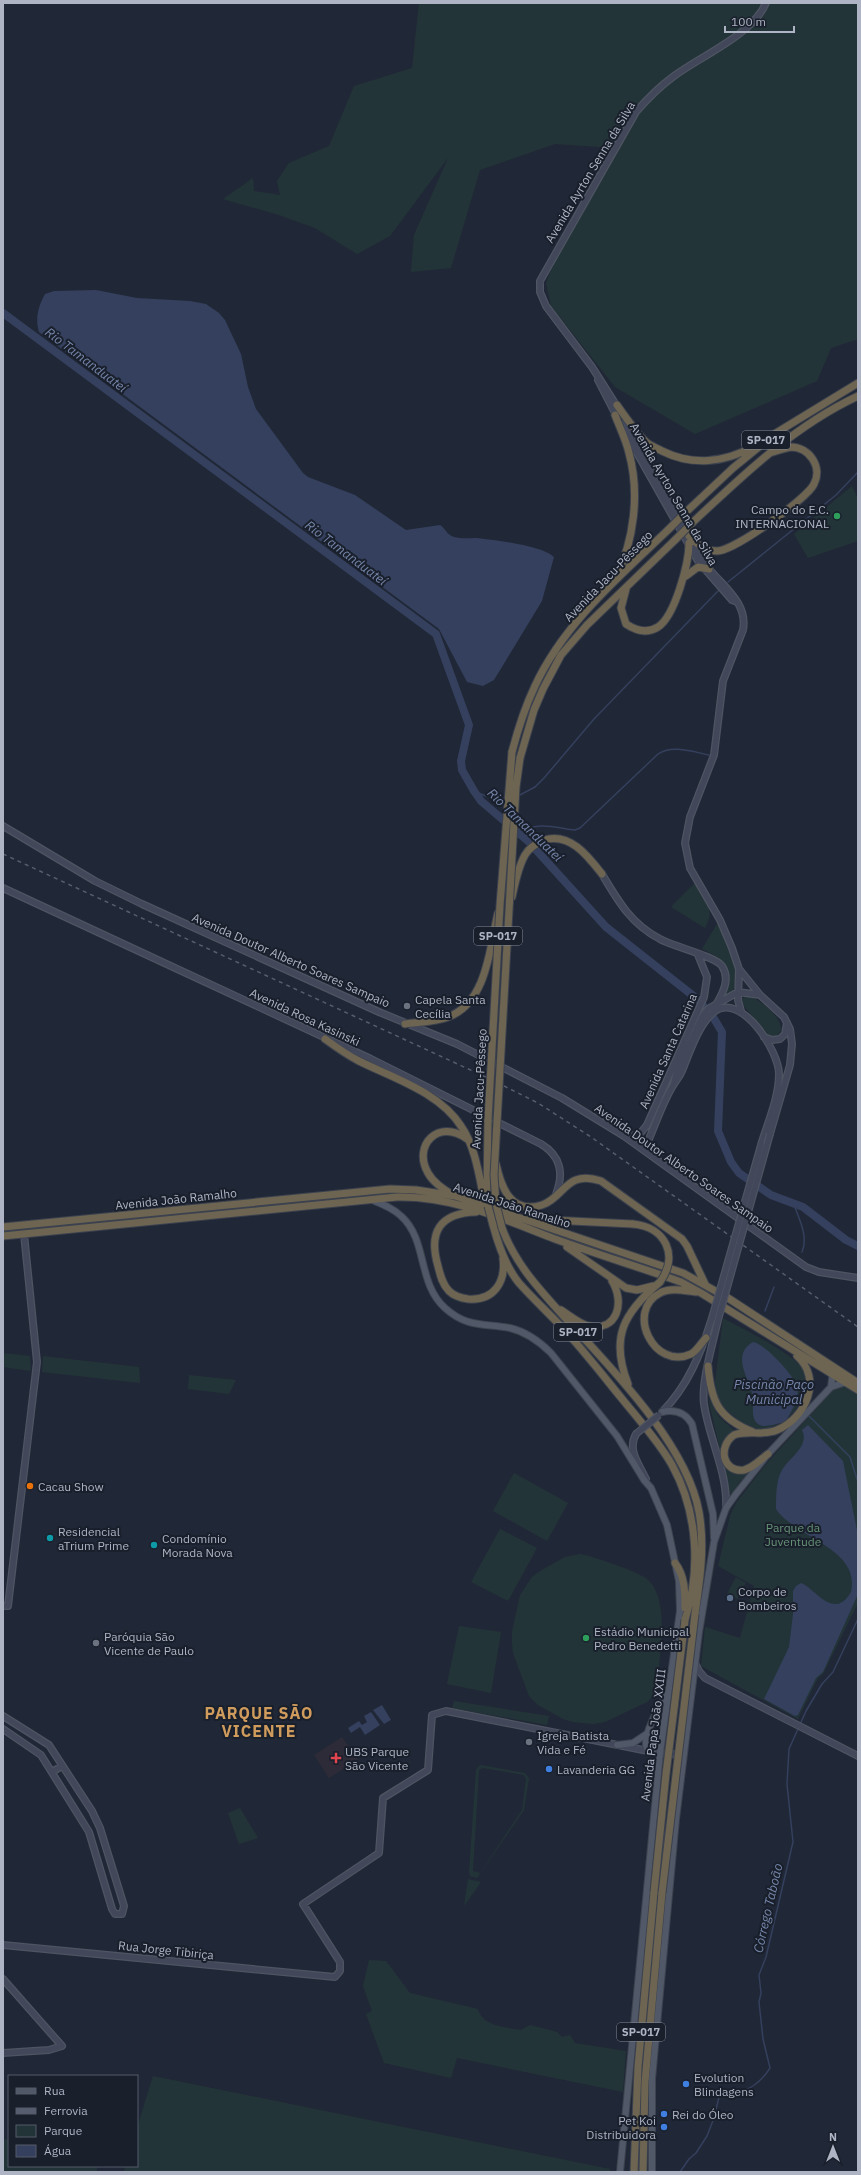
<svg xmlns="http://www.w3.org/2000/svg" width="861" height="2175" viewBox="0 0 861 2175" font-family="'IBM Plex Sans',sans-serif">
	<rect width="100%" height="100%" fill="#202736"/>
	<path fill="#2e2b38" d="M342,1737L358,1760L329,1778L314,1755Z"/>
	<path fill="#233438" fill-rule="evenodd" d="M419,3H858V339L831,348L817,381L695,434L615,387L551,306L546,283L566,231L614,148L555,144L480,170L451,268L411,272L414,235L448,158L390,236L357,254L315,228L279,215L223,199L253,178L254,191L280,195L277,181L289,163L329,146L354,86L412,68Z
		M852,486L858,499V541L808,558L794,534Z
		M695,883C705,899 716,909 705,928L671,907Z
		M717,924C732,939 742,971 733,991L724,998C730,971 728,960 702,949Z
		M746,996C758,997 779,1015 781,1027C782,1031 778,1034 776,1037L769,1036L744,1006L742,999Z
		M723,1318C741,1328 795,1354 804,1371C809,1380 807,1391 802,1400C789,1420 784,1422 763,1431L743,1424L718,1403L715,1382Z
		M3,1353L30,1356L31,1371L3,1367Z
		M43,1356L139,1367L140,1383L42,1372Z
		M189,1375L236,1380L229,1394L188,1389Z
		M846,1385L858,1394V1603L823,1674L818,1678L798,1719L701,1666L705,1627L740,1638L754,1586L718,1566L730,1516L736,1503L767,1463L837,1386Z
		M708,1398L719,1417L736,1432L727,1437L721,1447C721,1467 731,1476 750,1472L739,1483L731,1497Z
		M514,1473L568,1503L547,1541L493,1511Z
		M500,1529L537,1548L508,1601L471,1582Z
		M580,1554L589,1556C607,1562 628,1568 644,1577C672,1594 659,1657 657,1685L654,1695L647,1702L605,1722L594,1724L573,1722L563,1719L538,1705L529,1696L513,1653L512,1643V1632L520,1595L532,1577L540,1571L565,1557Z
		M736,1577L746,1583L737,1599L727,1594Z
		M459,1626L501,1632L491,1693L447,1684Z
		M454,1701L549,1716L547,1725L452,1708Z
		M481,1765L525,1773L529,1778L524,1810L477,1878L470,1876L469,1872L476,1770L479,1766ZM483,1768L524,1775L526,1779L522,1810L480,1873L473,1871L479,1770Z
		M240,1808L258,1838L239,1844L228,1813Z
		M468,1879L481,1882L464,1906Z
		M369,1960L386,1961L410,1993L478,2009C483,2027 506,2027 521,2030L530,2025L557,2032L562,2037L570,2035L575,2043L626,2051L623,2092L457,2058L451,2078L384,2063L366,2014L372,2011L363,1986Z
		M153,2076L610,2169V2172H124L125,2166H137V2128Z
		M5,2139L9,2140V2166H98L96,2172H3V2141Z"/>
	<path fill="#34405d" d="M96,290L137,298L190,301L206,304L219,313L225,320L241,354L248,387L256,409L303,473L308,477L355,495L406,530L440,525C446,529 447,535 454,537C461,539 469,538 476,538C494,540 542,545 554,557L542,601L494,680L483,686L467,682L439,629L39,332C35,318 38,307 45,294L54,291Z
		M753,1342C764,1343 795,1376 797,1387C800,1399 791,1412 785,1422C778,1423 764,1429 758,1424C750,1418 754,1405 753,1397C750,1380 730,1355 753,1342Z
		M808,1425L843,1461L858,1535V1594L823,1672L816,1678L798,1715L795,1716L764,1699L789,1647L793,1614V1591L796,1586L801,1583C814,1587 834,1622 851,1592C861,1548 795,1538 776,1509C776,1498 776,1481 781,1472C788,1458 810,1447 802,1430Z
		M382,1705L391,1720L384,1724L373,1710Z
		M371,1712L380,1725L365,1735L360,1727L351,1733L348,1728L359,1721L362,1725L367,1722L364,1716Z"/>
	<g fill="none" stroke-linecap="round" stroke-linejoin="round">
		<path stroke="#34405d" stroke-width="1.5" d="M728,582L836,495L858,472
			M474,791C485,796 494,800 506,798
			M518,796L535,787L544,778L594,719L718,591
			M520,834C536,820 556,828 575,830L580,828L658,754C672,744 694,752 709,755
			M793,1202C798,1217 809,1236 802,1252
			M765,1311L774,1287
			M808,1415L850,1457L858,1482
			M680,2172L689,2159L696,2153L707,2136L714,2118L719,2097L721,2094C726,2093 730,2095 734,2094C749,2091 762,2081 770,2068L763,2039L759,2002L761,1993L759,1975L766,1957L793,1842L787,1784L789,1749L806,1711L822,1684L833,1672L858,1619"/>
		<path stroke="#34405d" stroke-width="8" d="M3,313L436,634L469,725L461,761L462,770L474,791L481,801L529,842L606,927L696,998L713,1017L722,1032L718,1131L731,1162L739,1173L771,1195L803,1207L846,1240L858,1246"/>
		<defs>
			<path id="secondary" d="M598,380L617,417
				M618,408L592,367L546,306L540,292V281L636,112C647,99 659,87 674,76C701,56 753,34 766,3
				M626,422L687,532
				M624,430L698,561L732,600L737,602
				M692,541C698,551 703,562 710,570C725,588 748,604 743,630L723,681L714,755L690,817L685,843L690,868L720,920L732,948L739,969L738,1000L741,1011
				M3,826L95,881L142,904L379,1012L457,1044L562,1098L624,1136L806,1267L819,1272L858,1278
				M602,874C618,901 631,924 660,939C674,947 715,956 722,966C730,978 724,991 717,1003
				M3,888L371,1059L541,1144C561,1156 564,1174 556,1194
				M739,969L760,995
				M764,1037L772,1040L780,1039L785,1034L787,1023
				M674,1083L677,1070L702,1017L708,1009L738,992L760,995L784,1017L790,1029L792,1044L790,1065L770,1134
				M624,1136L639,1135L647,1125L704,997L707,977L698,955
				M644,1150C654,1130 662,1102 674,1084C677,1079 680,1076 682,1071C690,1052 698,1025 714,1012C741,991 779,1051 779,1074C779,1097 768,1122 761,1145
				M718,1320C713,1343 701,1382 704,1404C709,1439 728,1473 726,1508
				M662,1412C688,1386 701,1353 712,1318
				M636,1434C627,1450 639,1464 646,1479
				M3,1606H8L37,1362L24,1234
				M695,1663L699,1671L705,1678L858,1756
				M3,1716L49,1745L92,1811L100,1828L124,1906L122,1914H115L112,1909L89,1832L41,1755L3,1729
				M52,1772L62,1766
				M3,1945L335,1977L340,1971V1962L303,1904L379,1853L383,1798L428,1770L432,1715L446,1711L653,1752L682,1755
				M3,1979L62,2046L49,2050L3,2053"/>
			<path id="primary" d="M372,1200C382,1204 393,1208 401,1216C428,1240 417,1283 445,1308C467,1328 484,1323 510,1328C527,1332 539,1341 551,1353L617,1436L644,1480L651,1488L667,1525L679,1581L680,1611L660,1753L620,2172
				M831,1387L846,1382
				M662,1412C675,1409 685,1412 692,1424L713,1514L714,1538
				M617,1745L633,1743L648,1733
				M653,1752L647,1748C641,1738 660,1704 667,1694
				M652,2172V2079L676,1819L699,1632L714,1542L726,1508L736,1494L768,1454L831,1387L833,1371"/>
			<path id="highway" d="M617,405C626,418 635,431 646,442C650,446 657,448 662,451C692,466 725,463 754,446
				M615,415C620,428 626,440 629,453C640,493 634,541 616,577
				M686,512L733,468L776,433L858,383
				M692,523C743,475 794,426 858,396
				M689,536C697,544 705,551 717,551C734,551 808,498 814,484C823,467 809,447 791,447C784,448 777,451 770,453
				M686,576L698,567L709,569
				M626,589L621,608L626,624C635,630 647,634 658,627C675,616 689,563 689,543
				M512,752C518,729 525,707 535,686C564,623 620,576 669,529
				M520,758L534,710L543,689L561,655L587,625L675,540
				M512,897C515,883 518,867 525,855C529,848 537,843 544,840C570,832 588,856 602,874
				M405,1024C419,1022 435,1022 448,1017C487,1003 490,947 498,913
				M325,1039C336,1047 347,1055 359,1061C393,1078 439,1092 461,1126C475,1146 479,1175 484,1199L488,1206
				M496,1164C501,1187 511,1215 542,1205C564,1198 566,1169 601,1181L682,1239L687,1246L705,1284
				M451,1194C442,1188 433,1182 428,1173C412,1145 439,1118 467,1139
				M487,1194L488,1120
				M476,1212C440,1213 428,1232 438,1266C440,1274 442,1284 449,1291C454,1296 461,1298 468,1299C494,1301 506,1282 503,1258
				M530,1219L633,1224
				M493,1225C498,1244 506,1267 519,1283C535,1301 553,1317 569,1335C588,1356 605,1378 623,1400C640,1421 659,1442 672,1465C698,1512 701,1570 685,1620
				M3,1227L390,1189L416,1190L455,1196L683,1273L728,1298L858,1383
				M502,1228C516,1266 542,1292 568,1321C613,1370 687,1445 699,1512C705,1546 700,1580 695,1614
				M3,1236L397,1197C454,1196 503,1219 555,1239C596,1254 639,1267 681,1282L701,1293L858,1390
				M567,1247L626,1288L637,1290L653,1286
				M696,1292C685,1291 671,1287 660,1293C625,1311 654,1371 691,1354C697,1351 701,1343 706,1338
				M561,1310C569,1315 578,1323 588,1326C618,1332 625,1302 612,1281
				M708,1366C711,1401 718,1418 753,1432
				M628,1384C610,1338 623,1313 660,1282
				M768,1454C761,1459 753,1468 744,1470C723,1473 717,1447 734,1435C748,1430 763,1436 777,1430C806,1418 823,1379 797,1356
				M675,1563C685,1576 685,1592 685,1608
				M634,2172L638,2067L654,1892
				M643,2172L645,2082L662,1893"/>
		</defs>
		<use href="#secondary" stroke="#4e5462" stroke-width="8"/>
		<use href="#primary" stroke="#3d4350" stroke-width="8"/>
		<use href="#highway" stroke="#3b414e" stroke-width="9"/>
		<use href="#secondary" stroke="#42485a" stroke-width="5.5"/>
		<use href="#primary" stroke="#515867" stroke-width="6"/>
		<use href="#highway" stroke="#6d6551" stroke-width="7"/>
		<path stroke="#565d6e" stroke-width="1.5" stroke-dasharray="4 4" stroke-linecap="butt" d="M3,854L490,1079L538,1103L591,1137L858,1327"/>
		<defs>
			<path id="secondary-bridge" d="M712,1318L761,1145
				M718,1320L770,1134
				M636,1434L659,1415"/>
			<path id="highway-bridge" d="M669,529L686,512
				M675,540L692,523
				M488,1120L500,905L512,752
				M488,1206L493,1225
				M633,1224C666,1227 679,1256 660,1282
				M502,1228L496,1204L494,1175L516,787L520,758
				M654,1892L666,1774L685,1620
				M662,1893L695,1614"/>
		</defs>
		<use href="#secondary-bridge" stroke="#4e5462" stroke-width="8" stroke-linecap="butt"/>
		<use href="#highway-bridge" stroke="#3b414e" stroke-width="9" stroke-linecap="butt"/>
		<use href="#secondary-bridge" stroke="#42485a" stroke-width="5.5"/>
		<use href="#highway-bridge" stroke="#6d6551" stroke-width="7"/>
	</g>
	<g fill="#2e9e5b" stroke="#191f2b" stroke-width="1.5">
		<circle cx="837" cy="516" r="4"/>
		<circle cx="586" cy="1638" r="4"/>
	</g>
	<g fill="#6b7280" stroke="#191f2b" stroke-width="1.5">
		<circle cx="407" cy="1006" r="4"/>
		<circle cx="96" cy="1643" r="4"/>
		<circle cx="529" cy="1742" r="4"/>
	</g>
	<circle fill="#e8710a" stroke="#191f2b" stroke-width="1.5" cx="30" cy="1486" r="4"/>
	<g fill="#0f9aa8" stroke="#191f2b" stroke-width="1.5">
		<circle cx="50" cy="1538" r="4"/>
		<circle cx="154" cy="1545" r="4"/>
	</g>
	<circle fill="#5c6f8a" stroke="#191f2b" stroke-width="1.5" cx="730" cy="1598" r="4"/>
	<path fill="#e0444e" stroke="#191f2b" stroke-width="1.5" d="M334 1752h4v4h4v4h-4v4h-4v-4h-4v-4h4z"/>
	<g fill="#3f7fe0" stroke="#191f2b" stroke-width="1.5">
		<circle cx="549" cy="1769" r="4"/>
		<circle cx="686" cy="2084" r="4"/>
		<circle cx="664" cy="2114" r="4"/>
		<circle cx="664" cy="2127" r="4"/>
	</g>
	<g text-anchor="middle" dominant-baseline="central" stroke-width="4" stroke-linejoin="round" paint-order="stroke">
		<g fill="#191f2b" stroke="#818796" stroke-width="1">
			<rect x="742" y="431" width="48" height="18" rx="3"/>
			<rect x="474" y="927" width="48" height="18" rx="3"/>
			<rect x="554" y="1323" width="48" height="18" rx="3"/>
			<rect x="617" y="2023" width="48" height="18" rx="3"/>
		</g>
		<g font-size="11" font-weight="bold" fill="#aeb4c4">
			<text x="766" y="440">SP-017</text>
			<text x="498" y="936">SP-017</text>
			<text x="578" y="1332">SP-017</text>
			<text x="641" y="2032">SP-017</text>
		</g>
		<g font-size="12" fill="#aeb4c4" stroke="#191f2b">
			<text transform="translate(590 172) rotate(-59)">Avenida Ayrton Senna da Silva</text>
			<text transform="translate(674 494) rotate(60)">Avenida Ayrton Senna da Silva</text>
			<text transform="translate(608 576) rotate(-46)">Avenida Jacu-Pêssego</text>
			<text transform="translate(291 960) rotate(24)">Avenida Doutor Alberto Soares Sampaio</text>
			<text transform="translate(305 1017) rotate(25)">Avenida Rosa Kasinski</text>
			<text transform="translate(668 1051) rotate(-66)">Avenida Santa Catarina</text>
			<text transform="translate(479 1089) rotate(-87)">Avenida Jacu-Pêssego</text>
			<text transform="translate(684 1168) rotate(35)">Avenida Doutor Alberto Soares Sampaio</text>
			<text transform="translate(176 1199) rotate(-6)">Avenida João Ramalho</text>
			<text transform="translate(512 1205) rotate(18)">Avenida João Ramalho</text>
			<text transform="translate(653 1735) rotate(-83)">Avenida Papa João XXIII</text>
			<text transform="translate(166 1950) rotate(6)">Rua Jorge Tibiriça</text>
		</g>
		<g font-size="12" fill="#aeb4c4" stroke="#191f2b" text-anchor="start">
			<text x="829" y="509" text-anchor="end">Campo do E.C.<tspan x="829" dy="14">INTERNACIONAL</tspan></text>
			<text x="415" y="999">Capela Santa<tspan x="415" dy="14">Cecília</tspan></text>
			<text x="38" y="1486">Cacau Show</text>
			<text x="58" y="1531">Residencial<tspan x="58" dy="14">aTrium Prime</tspan></text>
			<text x="162" y="1538">Condomínio<tspan x="162" dy="14">Morada Nova</tspan></text>
			<text x="738" y="1591">Corpo de<tspan x="738" dy="14">Bombeiros</tspan></text>
			<text x="594" y="1631">Estádio Municipal<tspan x="594" dy="14">Pedro Benedetti</tspan></text>
			<text x="104" y="1636">Paróquia São<tspan x="104" dy="14">Vicente de Paulo</tspan></text>
			<text x="537" y="1735">Igreja Batista<tspan x="537" dy="14">Vida e Fé</tspan></text>
			<text x="345" y="1751">UBS Parque<tspan x="345" dy="14">São Vicente</tspan></text>
			<text x="557" y="1769">Lavanderia GG</text>
			<text x="694" y="2077">Evolution<tspan x="694" dy="14">Blindagens</tspan></text>
			<text x="672" y="2114">Rei do Óleo</text>
			<text x="656" y="2120" text-anchor="end">Pet Koi<tspan x="656" dy="14">Distribuidora</tspan></text>
		</g>
		<g font-size="12" fill="#669376" stroke="#191f2b">
			<text x="793" y="1527">Parque da<tspan x="793" dy="14">Juventude</tspan></text>
		</g>
		<g font-size="13" font-style="italic" fill="#7687ab" stroke="#191f2b">
			<text transform="translate(86 360) rotate(37)">Rio Tamanduateí</text>
			<text transform="translate(346 553) rotate(37)">Rio Tamanduateí</text>
			<text transform="translate(525 825) rotate(44)">Rio Tamanduateí</text>
			<text x="774" y="1384">Piscinão Paço<tspan x="774" dy="15">Municipal</tspan></text>
			<text transform="translate(768 1908) rotate(-77)">Córrego Taboão</text>
		</g>
		<g font-size="16" font-weight="bold" letter-spacing="1" fill="#d09c5d" stroke="#191f2b">
			<text x="259" y="1713">PARQUE SÃO<tspan x="259" dy="18">VICENTE</tspan></text>
		</g>
	</g>
	<rect width="861" height="2175" fill="none" stroke="#aeb4c4" stroke-width="8"/>
	<rect x="8" y="2075" width="130" height="92" fill="#191f2b" stroke="#555b68"/>
	<rect x="16" y="2088" width="20" height="6" fill="#515867" stroke="#555b68"/>
	<text x="44" y="2095" font-size="12" fill="#aeb4c4">Rua</text>
	<rect x="16" y="2108" width="20" height="6" fill="#565d6e" stroke="#555b68"/>
	<text x="44" y="2115" font-size="12" fill="#aeb4c4">Ferrovia</text>
	<rect x="16" y="2125" width="20" height="12" fill="#233438" stroke="#555b68"/>
	<text x="44" y="2135" font-size="12" fill="#aeb4c4">Parque</text>
	<rect x="16" y="2145" width="20" height="12" fill="#34405d" stroke="#555b68"/>
	<text x="44" y="2155" font-size="12" fill="#aeb4c4">Água</text>
	<g transform="translate(833 2147)" stroke="#191f2b" stroke-width="3" paint-order="stroke">
	<path d="M0-3L7 15L0 10L-7 15Z" fill="#aeb4c4"/>
	<text y="-6" font-size="11" font-weight="bold" text-anchor="middle" fill="#aeb4c4">N</text>
	</g>
	<path d="M725 26v6h69v-6" fill="none" stroke="#aeb4c4" stroke-width="2"/>
	<text x="731" y="26" font-size="12" fill="#aeb4c4" stroke="#191f2b" stroke-width="3" paint-order="stroke">100 m</text>
</svg>
